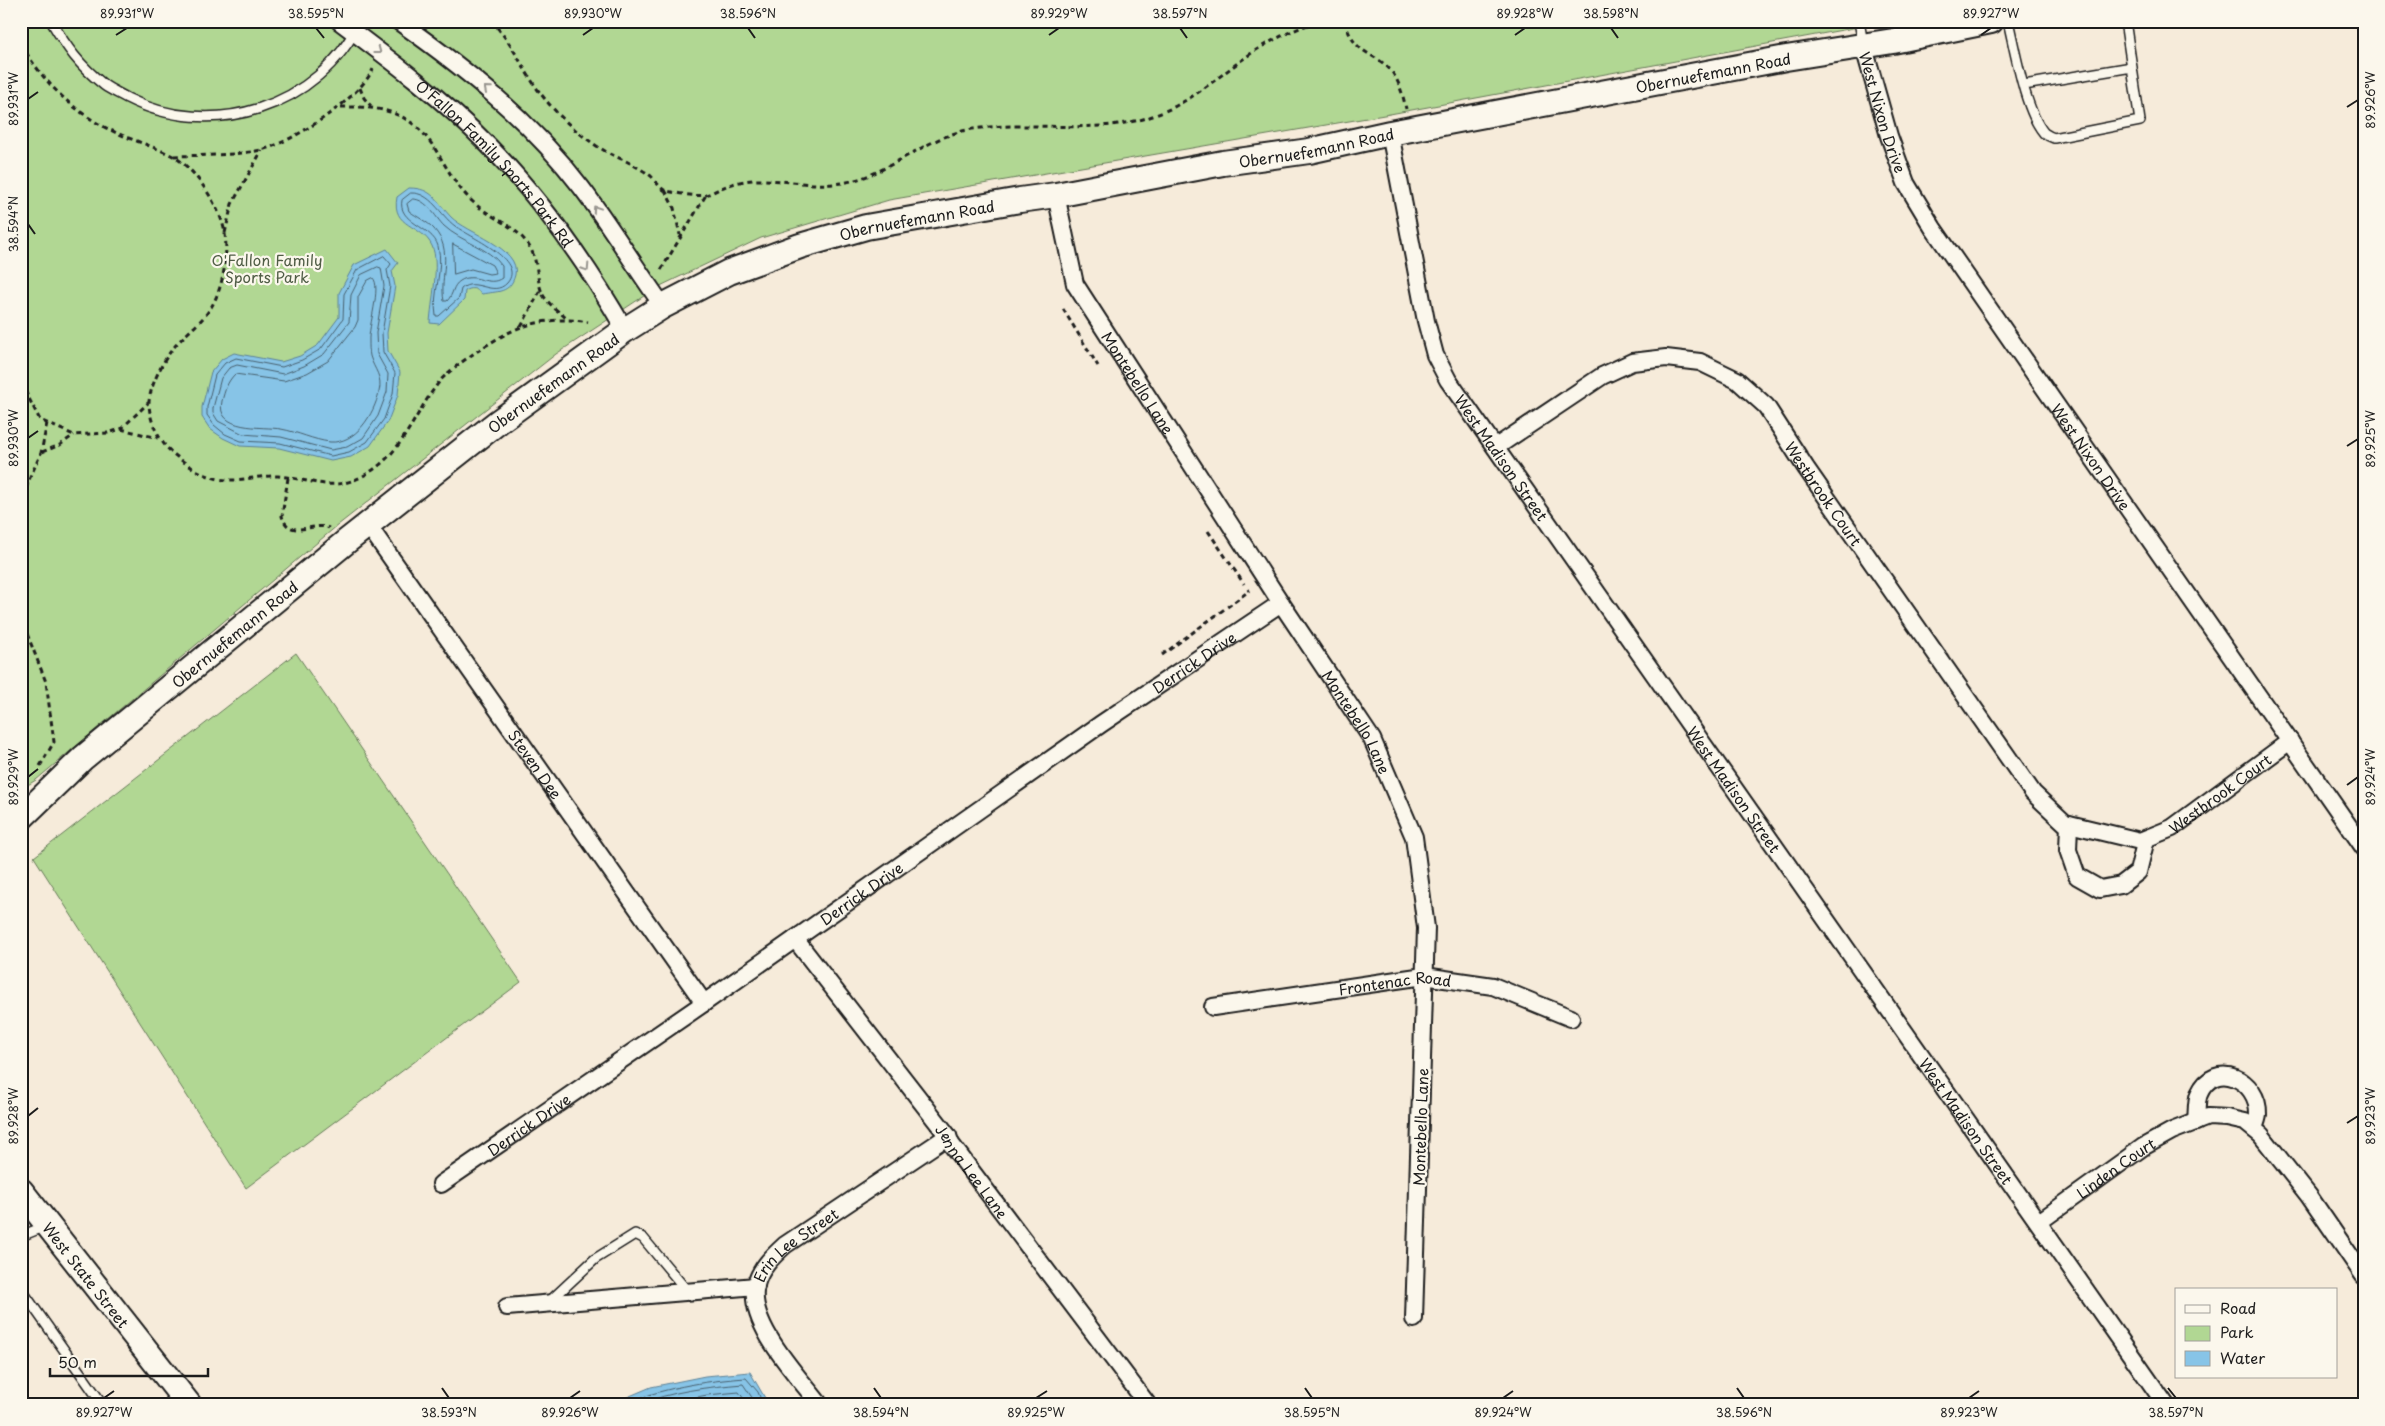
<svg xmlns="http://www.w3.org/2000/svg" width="2385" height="1426" viewBox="0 0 2385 1426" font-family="'Playpen Sans',sans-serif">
	<rect width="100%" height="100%" fill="#f6ebda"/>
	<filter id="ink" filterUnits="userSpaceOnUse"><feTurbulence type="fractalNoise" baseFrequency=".02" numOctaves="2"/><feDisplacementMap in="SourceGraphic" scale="10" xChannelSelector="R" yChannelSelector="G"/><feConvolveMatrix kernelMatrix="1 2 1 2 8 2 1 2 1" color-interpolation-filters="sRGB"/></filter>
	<g filter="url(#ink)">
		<path fill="#b1d793" stroke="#667a58" d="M21,21H1891L1390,114L889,200L761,238L656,288L556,354L338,525L36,780L21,789Z
			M296,653L521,982L246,1188L34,857Z"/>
		<path fill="#87c4e7" stroke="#5c8196" d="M409,188C433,188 436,201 451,217C467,233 521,248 515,275C510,294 497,291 482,294C476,288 472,287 465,291L464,300L439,324L430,323C431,304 440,263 432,246C422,224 391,228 397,197Z
			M387,249L398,263L392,271L395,286L387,333L388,351L400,372L398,395L388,421L370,446L351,457L331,461L279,448L240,446L223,438L210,429L202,417V407L211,372L222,359L234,353L281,362L300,356L318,345L339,317V293L354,265Z
			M750,1372L769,1405H595L618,1401L651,1387L705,1376Z"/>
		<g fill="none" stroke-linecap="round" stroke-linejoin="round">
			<path stroke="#475f6d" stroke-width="1" d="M411,193C431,192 440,215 455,226C468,236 527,260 507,283C493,298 475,276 461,289L459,298L439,316H436C432,294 444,269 438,246C432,226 397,223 402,200Z
				M413,199C427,199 435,217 444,226C461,242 489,247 502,266V278C488,288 475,271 460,281C452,286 454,294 447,301H444C439,276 454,251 434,229C428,222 417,217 409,211L407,204Z
				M453,244L492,265L496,273L489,274L471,269L454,274Z
				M384,256L391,264L387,270L390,286L382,333L383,352L395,373L393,394L384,419L367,442L349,452L331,456L280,443L241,441L225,434L214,425L207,415V407L215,375L225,363L236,358L282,367L302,360L321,349L343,319L344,294L357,270Z
				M378,267L381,268L384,286L376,333L377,354L388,374L387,392L378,416L363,438L347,447L331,450L281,437L243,434L218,421L213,413V408L221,378L229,368L237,365L283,374L304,366L324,354L349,322L351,295L361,275Z
				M373,278C382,286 368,327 369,341C369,346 369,351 370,356C374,370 383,376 379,392C374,414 356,444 330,442C313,440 298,432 281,429C263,426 215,432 222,401C225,390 227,382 235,374L284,381L307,373L328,361L355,327L358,320V297L367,281Z
				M621,1405C662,1388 703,1381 746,1378L758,1392L763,1405
				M638,1405C671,1391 708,1387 743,1384L757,1405
				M659,1405L707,1395L739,1392L748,1405"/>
			<defs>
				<path id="lane" d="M51,21C67,48 79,65 104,85C111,90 120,94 127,98C211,141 319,108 360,21
					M1859,21L1863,44
					M2008,21C2015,50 2025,111 2044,133C2047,135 2051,137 2054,138L2140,121L2125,21
					M2364,24H2362L2364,34
					M2024,85L2132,67
					M21,1236L46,1226
					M21,1289L103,1405
					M549,1302L595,1259L635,1234L643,1238L688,1292"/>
				<g id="street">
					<path id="s1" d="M339,21C391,60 443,99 488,145C541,199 587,264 625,330"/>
					<path d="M398,21C467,70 529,119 581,187C610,225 635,267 663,306"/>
					<path id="s2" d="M1863,44L1889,136L1906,183L1933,228L2364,848"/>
					<path id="s3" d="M1390,133L1426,321L1435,355L1448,380L2166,1405"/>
					<path id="s4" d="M1056,195L1075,284L1281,603L1372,739L1414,837L1426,928L1414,1319"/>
					<path id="s5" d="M1496,447L1602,376L1632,362L1666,358L1700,362L1737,380L1766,406L1806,468L2033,793L2065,823L2140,841L2172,828L2290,741"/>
					<path id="s6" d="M368,525L704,1003"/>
					<path d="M2069,824L2068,850L2077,876L2100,889L2121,885L2138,872L2146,839"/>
					<path id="s7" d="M795,939L948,1136L951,1144L1148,1405"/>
					<path id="s8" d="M1213,1007L1424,976L1493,986L1571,1018"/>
					<path d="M2196,1122C2197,1114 2196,1101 2199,1094C2215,1058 2259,1080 2258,1114C2258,1119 2255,1124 2254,1129"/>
					<path id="s9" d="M441,1184L704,1003L1101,724L1281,603"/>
					<path id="s10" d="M2039,1222L2143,1147L2172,1131L2208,1117L2227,1118L2245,1122L2261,1135L2309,1196L2364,1276"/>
					<path d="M507,1307L756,1286"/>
					<path id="s11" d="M820,1405C799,1377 746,1323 756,1285C760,1268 773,1256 785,1245L948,1136"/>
				</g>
				<g id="secondary">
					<path id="s12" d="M21,818L83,758L347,541L498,422L625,330L663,306L729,272L800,246L866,227L1020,200L1056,195L1223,163L1309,151L1390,133L1786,58L1893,41L1991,21"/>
					<path id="s13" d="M21,1191L189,1405"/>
				</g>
			</defs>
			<use href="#lane" stroke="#1c1c1c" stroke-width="12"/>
			<use href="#street" stroke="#1c1c1c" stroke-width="20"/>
			<use href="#secondary" stroke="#1c1c1c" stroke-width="28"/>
			<path stroke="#1c1c1c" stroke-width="3" stroke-dasharray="5 4" stroke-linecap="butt" d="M491,21C515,45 524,74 545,99C561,119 583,138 605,151C615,157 626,160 635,166C640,169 646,172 651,176C655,180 659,187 664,190C671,193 699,197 706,195C710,194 715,191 719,189C730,184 744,180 756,180C789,179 822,190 855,180C894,169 927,138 967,130C1033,118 1100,139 1163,112C1194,99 1219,76 1246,57C1268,41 1293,30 1318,21
				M1345,21C1354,57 1376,51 1392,72C1400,83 1403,96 1406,109
				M21,45C41,76 59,98 91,119C116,136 144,142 171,155C194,166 222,209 225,234C228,257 223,289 210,309C201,323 186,333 175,346C164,358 150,386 149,402C149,422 160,444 176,456C191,468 211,481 231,480C247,480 263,475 278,476C311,479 330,493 363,476C403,455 414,413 440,381C452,366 504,332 522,327C543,320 567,318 588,322
				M360,88L364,98L371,106
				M341,107C380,106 410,111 433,146C446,165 455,186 473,202C490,218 516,225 529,246C538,260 536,275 541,290C544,301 557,310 566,318
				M174,156C202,155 233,156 261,150C292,143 360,98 373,69
				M665,190L674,208L680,235
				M225,233L232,204L262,150
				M661,270L706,195
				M1063,309L1098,366
				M521,327L540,291
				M21,383L40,420L74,435L108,433L121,429L149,402
				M121,429L158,438
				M42,452L60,445L74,435
				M288,478L282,516C289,541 314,521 329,528
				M21,505L28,482L41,453L47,423
				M1208,531L1244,584
				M21,608L24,626L46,682L54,742L40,766
				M1162,655L1249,591L1248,589"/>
			<use href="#lane" stroke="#fbf7ec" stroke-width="9"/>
			<use href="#street" stroke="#fbf7ec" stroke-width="16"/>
			<use href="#secondary" stroke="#fbf7ec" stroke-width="24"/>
		</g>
		<defs><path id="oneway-chevron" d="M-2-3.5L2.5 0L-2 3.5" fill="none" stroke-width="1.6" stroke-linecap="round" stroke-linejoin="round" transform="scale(1.25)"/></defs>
		<g stroke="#97948e">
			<use href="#oneway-chevron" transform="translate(378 51) rotate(37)"/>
			<use href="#oneway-chevron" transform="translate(487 89) rotate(-139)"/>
			<use href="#oneway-chevron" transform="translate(596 209) rotate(-124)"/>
			<use href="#oneway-chevron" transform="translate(586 268) rotate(57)"/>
		</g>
	</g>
	<path fill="none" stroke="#1c1c1c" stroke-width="2" d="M316,28L324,38M748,28L755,38M1180,28L1187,38M1611,28L1618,38M116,35L127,28M583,35L593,28M1049,35L1059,28M1515,35L1525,28M1981,35L1991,28M28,99L38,92M2347,107L2358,100M28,224L35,234M28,438L38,431M2347,446L2358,439M28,777L38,769M2347,785L2358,777M28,1116L38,1108M2347,1123L2358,1116M442,1388L449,1398M874,1388L881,1398M1305,1388L1312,1398M1737,1388L1744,1398M2168,1388L2176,1398M104,1398L114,1391M570,1398L580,1391M1036,1398L1047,1391M1503,1398L1513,1391M1969,1398L1979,1391"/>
	<g text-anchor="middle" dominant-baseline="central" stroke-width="4.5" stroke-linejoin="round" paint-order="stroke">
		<g font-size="15" fill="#1c1c1c" stroke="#fbf7ec">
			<text stroke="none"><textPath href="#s12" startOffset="1902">Obernuefemann Road</textPath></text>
			<text stroke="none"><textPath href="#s2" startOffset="71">West Nixon Drive</textPath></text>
			<text stroke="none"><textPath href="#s12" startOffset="1498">Obernuefemann Road</textPath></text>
			<text stroke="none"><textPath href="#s1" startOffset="212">O'Fallon Family Sports Park Rd</textPath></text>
			<text stroke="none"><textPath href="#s12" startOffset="1092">Obernuefemann Road</textPath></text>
			<text stroke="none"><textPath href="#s4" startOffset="208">Montebello Lane</textPath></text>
			<text stroke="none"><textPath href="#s12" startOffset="688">Obernuefemann Road</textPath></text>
			<text stroke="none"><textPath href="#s3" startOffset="349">West Madison Street</textPath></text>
			<text stroke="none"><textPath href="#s2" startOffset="476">West Nixon Drive</textPath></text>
			<text stroke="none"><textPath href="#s5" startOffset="414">Westbrook Court</textPath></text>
			<text stroke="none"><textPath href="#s12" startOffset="282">Obernuefemann Road</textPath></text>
			<text stroke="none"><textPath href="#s9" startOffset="916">Derrick Drive</textPath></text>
			<text stroke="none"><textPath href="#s4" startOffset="612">Montebello Lane</textPath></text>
			<text stroke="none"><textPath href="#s6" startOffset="292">Steven Dee</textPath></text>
			<text stroke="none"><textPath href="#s3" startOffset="754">West Madison Street</textPath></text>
			<text stroke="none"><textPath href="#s5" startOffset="994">Westbrook Court</textPath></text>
			<text stroke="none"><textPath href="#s9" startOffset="511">Derrick Drive</textPath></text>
			<text stroke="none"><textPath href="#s8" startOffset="184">Frontenac Road</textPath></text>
			<text stroke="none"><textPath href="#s3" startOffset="1159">West Madison Street</textPath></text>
			<text stroke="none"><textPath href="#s9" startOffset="106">Derrick Drive</textPath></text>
			<text transform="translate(1420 1127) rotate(-88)">Montebello Lane</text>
			<text stroke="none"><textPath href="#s10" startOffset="94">Linden Court</textPath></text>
			<text stroke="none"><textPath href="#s7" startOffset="292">Jenna Lee Lane</textPath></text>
			<text stroke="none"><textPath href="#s11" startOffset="198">Erin Lee Street</textPath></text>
			<text stroke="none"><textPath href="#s13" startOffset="106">West State Street</textPath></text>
		</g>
		<g font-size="15" fill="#505d46" stroke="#fbf7ec">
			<text x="267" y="259">O'Fallon Family<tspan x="267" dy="17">Sports Park</tspan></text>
		</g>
	</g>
	<rect width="2385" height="1426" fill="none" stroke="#fbf7ec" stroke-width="55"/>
	<rect x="2175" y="1288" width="162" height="90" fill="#fbf7ec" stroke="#a29f99"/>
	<rect x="2185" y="1305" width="25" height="8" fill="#fbf7ec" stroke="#a29f99"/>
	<text x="2220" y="1314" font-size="15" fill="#1c1c1c">Road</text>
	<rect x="2185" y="1326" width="25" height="15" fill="#b1d793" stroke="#a29f99"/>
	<text x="2220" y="1338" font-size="15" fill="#1c1c1c">Park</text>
	<rect x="2185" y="1351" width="25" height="15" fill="#87c4e7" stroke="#a29f99"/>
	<text x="2220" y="1364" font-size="15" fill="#1c1c1c">Water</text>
	<path d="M50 1368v8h158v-8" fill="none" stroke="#1c1c1c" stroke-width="2.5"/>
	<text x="58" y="1368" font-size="15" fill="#1c1c1c" stroke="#fbf7ec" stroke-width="4" paint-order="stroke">50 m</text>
	<rect x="28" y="28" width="2330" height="1370" fill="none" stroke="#1c1c1c" stroke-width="2"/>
	<g font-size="12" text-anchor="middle" fill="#1c1c1c">
		<text x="127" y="18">89.931°W</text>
		<text x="316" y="18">38.595°N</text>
		<text x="593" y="18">89.930°W</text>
		<text x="748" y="18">38.596°N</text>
		<text x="1059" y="18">89.929°W</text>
		<text x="1180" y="18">38.597°N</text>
		<text x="1525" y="18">89.928°W</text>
		<text x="1611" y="18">38.598°N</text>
		<text x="1991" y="18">89.927°W</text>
		<text transform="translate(14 99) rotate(-90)" y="4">89.931°W</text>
		<text transform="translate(2371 100) rotate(-90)" y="4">89.926°W</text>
		<text transform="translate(14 224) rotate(-90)" y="4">38.594°N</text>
		<text transform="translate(14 438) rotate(-90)" y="4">89.930°W</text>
		<text transform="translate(2371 439) rotate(-90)" y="4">89.925°W</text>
		<text transform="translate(14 777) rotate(-90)" y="4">89.929°W</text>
		<text transform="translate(2371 777) rotate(-90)" y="4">89.924°W</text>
		<text transform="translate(14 1116) rotate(-90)" y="4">89.928°W</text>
		<text transform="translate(2371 1116) rotate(-90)" y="4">89.923°W</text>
		<text x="104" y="1417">89.927°W</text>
		<text x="449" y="1417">38.593°N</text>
		<text x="570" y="1417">89.926°W</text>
		<text x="881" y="1417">38.594°N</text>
		<text x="1036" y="1417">89.925°W</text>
		<text x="1312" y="1417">38.595°N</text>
		<text x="1503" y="1417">89.924°W</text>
		<text x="1744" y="1417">38.596°N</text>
		<text x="1969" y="1417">89.923°W</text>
		<text x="2176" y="1417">38.597°N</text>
	</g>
</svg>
